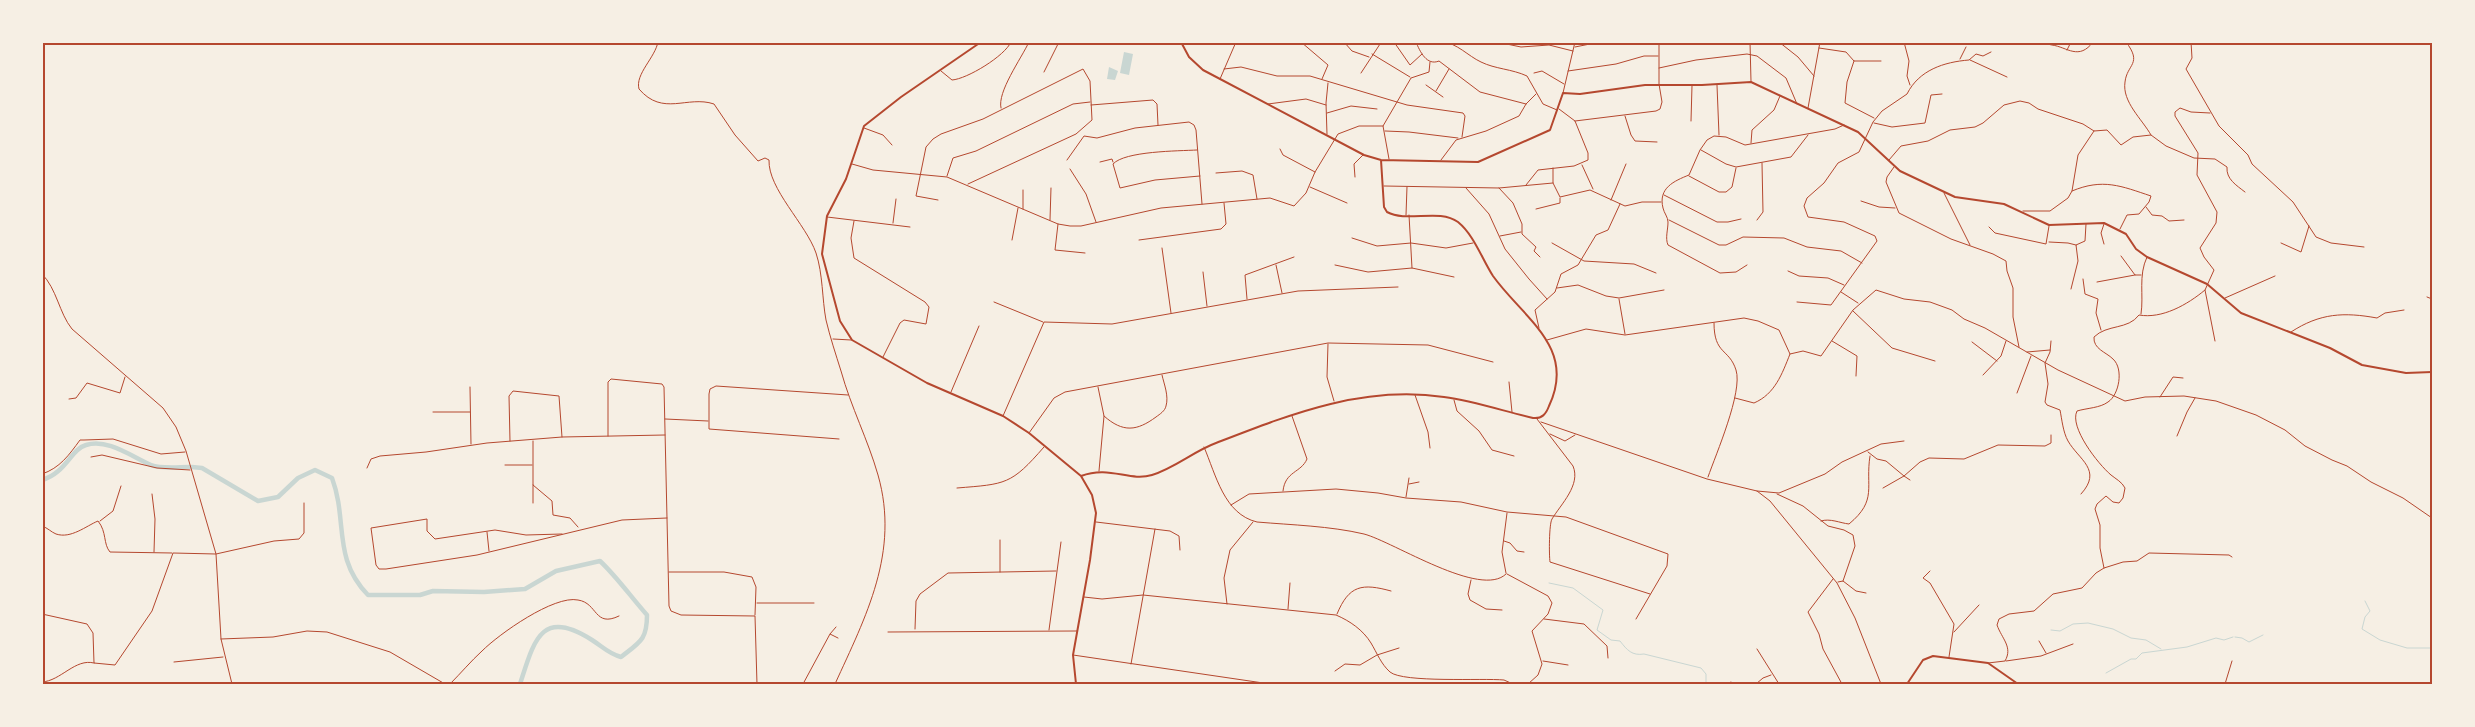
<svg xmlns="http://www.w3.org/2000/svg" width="2475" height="727" viewBox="0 0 2475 727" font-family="'Public Sans',sans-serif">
	<rect width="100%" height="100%" fill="#f6efe4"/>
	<path fill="#c9d6d2" d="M1124,52L1133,54L1129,75L1120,73Z
		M1109,67L1118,71L1115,80L1107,79Z"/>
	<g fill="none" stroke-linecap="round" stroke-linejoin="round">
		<path stroke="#c9d6d2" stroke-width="1" d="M1549,583L1573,588L1603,610L1597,630L1611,640L1620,641C1627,650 1632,656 1644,654L1701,668L1706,674V683L1703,684
			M2365,601L2370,611L2365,617L2362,629L2380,640L2407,648H2432
			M2051,630L2060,631L2073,624L2088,623L2113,629L2131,638L2146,640L2161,649
			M2235,637L2242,638L2249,642L2263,635
			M2106,673L2131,659H2136L2142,653L2187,647L2216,638L2224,640L2233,637"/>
		<path stroke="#c9d6d2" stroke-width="4.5" d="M192,467L202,468L258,501L278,497L298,478L315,470L332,478C348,521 332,558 368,595H420L433,591L484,592L525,589L556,571L600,561C617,577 631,597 647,615C647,640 640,642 621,657C609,654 603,647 592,640C541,607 534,641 520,684
			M42,480C66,473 71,449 86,445C108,438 132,457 151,465C161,469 178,467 189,467"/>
		<path stroke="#b5482f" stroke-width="1" d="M658,42C655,58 635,74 639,89C663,117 687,95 714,104L735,135L758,161L765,158L769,160C768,189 806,224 816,253C823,274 822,299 826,320C830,337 836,355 841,371C851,407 868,440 878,475C900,552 866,616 835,684
			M1301,42L1328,65L1322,79
			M1344,42L1352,51L1369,57
			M1394,42L1410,65L1422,54
			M1416,42C1420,52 1427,66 1439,61L1480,92L1526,104
			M1443,42C1457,43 1468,56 1481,62C1495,69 1512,69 1527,76L1543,104L1557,110
			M1497,42L1521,47L1549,45L1573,51
			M1750,42L1751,81
			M1779,42L1798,57L1814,76
			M1904,42L1909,61L1907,76L1910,85
			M2028,42C2035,45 2044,43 2052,45C2067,47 2079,61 2093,42
			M2126,42C2143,64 2127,64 2125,82C2122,102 2142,119 2151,135
			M2191,42L2192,58L2186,69L2219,126L2248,155L2252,164L2293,202L2316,237L2331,243L2364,247
			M1575,47L1600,42
			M1819,48L1846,52L1854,61H1881
			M2067,50L2071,42
			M1372,54L1410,77
			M1960,59L1966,47
			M1970,60L2007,77
			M1854,61L1847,82L1845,103L1874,118
			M1659,68L1696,60L1747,54L1757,56L1786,78L1797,104
			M1224,69L1241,67L1277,76H1310L1407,105L1463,113L1465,116L1462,137
			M941,71L952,80C967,79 1005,56 1011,42
			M1568,71L1616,64L1644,56H1658
			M1044,72L1059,42
			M1361,73L1380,44L1378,42
			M1534,73L1542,71L1564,84
			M1220,79L1236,42
			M1426,85L1443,97
			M1717,85L1719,135
			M1436,91L1449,69
			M1563,93L1575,42
			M1268,104L1306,99L1326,105
			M1091,105L1153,100L1157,104L1158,125
			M1001,108C997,92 1021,59 1029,42
			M1808,108L1820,42
			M1327,113L1351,106L1377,109
			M2210,113L2191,112L2180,108L2175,112V116L2198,153L2197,175L2217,212L2216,223L2200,248L2204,257L2214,270L2205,290L2215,341
			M1625,116L1631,135L1635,141L1657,142
			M1575,121L1656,111L1660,109L1662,102L1659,84V42
			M1691,121L1692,86
			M1874,123L1892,127L1925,123L1931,95L1942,94
			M864,128L883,135L892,145
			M1385,131L1409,132L1458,138
			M1327,134L1326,103L1328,83
			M1751,143L1752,130L1774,110L1780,96
			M1280,149L1283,155L1315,172
			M1197,150C1178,151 1125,151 1113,164L1120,188L1155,180L1200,176
			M1701,150L1726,164L1736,167L1791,157L1808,135
			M1389,159L1383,126L1411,78L1429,72L1430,62
			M1067,160L1084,136L1097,138L1135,128L1189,122L1194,125L1196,130L1202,204
			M1441,160L1456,140L1486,131L1519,116L1526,104L1536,94
			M1889,160L1901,146L1928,141L1950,130L1975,127L1983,123L2004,105L2020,101L2029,103L2038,109L2083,124L2094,131L2107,130L2121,145L2133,137L2151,135L2166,146L2194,158L2215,159L2227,167C2226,179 2236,185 2245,192
			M1100,162L1112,159L1113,162
			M852,164L873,170L947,177L1058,224L1070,226H1081L1161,208L1270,198L1294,206L1306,193L1315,172L1338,134L1359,126H1383
			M1582,165L1593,189
			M1894,167L1887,177L1886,182L1899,213L1951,239L1993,254L2006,261L2007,271L2013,288V317L2019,347
			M1553,168V183L1560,197L1590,190L1625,206L1642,202H1661
			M1070,169L1086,194L1096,222
			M1216,173L1242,171L1253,175L1257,199
			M947,176L953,158L976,151L1073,104L1090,102
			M1689,176L1719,192H1726L1732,187L1736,168
			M1355,177L1354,164L1363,155
			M1526,185L1538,170L1574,166L1588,160V153L1575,121L1559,109
			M1384,186L1499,188L1553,183
			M1310,187L1347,203
			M1466,188L1489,214L1505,249L1529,279L1547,299
			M1499,188L1513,203L1522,224V234L1536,247L1534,251L1540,257
			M2072,191C2103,178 2121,186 2151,196L2149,202L2139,214L2127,215L2120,229
			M1944,193L1970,245
			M1664,195L1717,222H1728L1741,219
			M938,200L916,196L926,147L933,139L941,134L983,119L1083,69L1090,81L1092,120L1076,134L968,184
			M1611,200L1626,164
			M1861,201L1879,207L1895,208
			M2146,207L2152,215L2162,216L2169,221L2184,220
			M1023,209V190
			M1536,209L1560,203V198
			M2023,211H2050L2068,198L2072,191L2078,155L2094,131
			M1406,215L1407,187
			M1409,215L1412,268
			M827,217L910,227
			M1050,220L1051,188
			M1669,220L1719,245H1726L1743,237L1784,238L1807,247L1841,251L1862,263
			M1757,220L1763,212L1762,163
			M854,221L851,238L854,258L925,302L929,307L926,324L904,320L900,323L883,357
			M893,223L896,199
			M1058,224L1055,250L1085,253
			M2104,224L2101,233L2104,244
			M1989,227L1995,233L2046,244L2049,226
			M1500,236L1521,232
			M1352,238L1377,246L1411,243L1446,248L1473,243
			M1012,240L1018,208
			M1139,240L1221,229L1226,224L1224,203
			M2049,242L2068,243L2076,245
			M1552,243L1584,261L1634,264L1656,273
			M2281,243L2301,252L2309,226
			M1162,248L1171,313
			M2121,256L2135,275H2141
			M1276,265L1282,293
			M1335,265L1368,272L1412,268L1454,277
			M1747,265L1736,272L1720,273L1668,245C1665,238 1668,230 1668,222C1668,217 1664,213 1663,208C1658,188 1674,181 1689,175L1700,150L1707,140L1714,136L1726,137L1745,145L1835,129L1844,125
			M1788,271L1799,276L1828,278L1844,285
			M1203,272L1207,306
			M42,274C57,289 59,313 72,329L163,408L176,427L186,451L216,554L221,639L232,684
			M2083,279L2085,294L2098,299L2096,313L2101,330
			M2097,282L2135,275
			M1557,288L1578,285L1606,296L1619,298L1664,290
			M2071,289L2078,261L2076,245L2085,241L2086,224
			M1841,292L1858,303
			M2427,297L2432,299
			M2225,298L2275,276
			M1247,299L1245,275L1294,257
			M1619,299L1625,334
			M994,302L1043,322
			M1797,302L1831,305L1877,241L1875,236L1844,222L1808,217L1804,206L1807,198L1824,183L1838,163L1859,152L1873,122L1882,111L1907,94C1919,70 1944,62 1969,60L1976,54L1983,56L1991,52
			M1853,311L1892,348L1935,361
			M2141,314C2144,295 2138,276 2147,257
			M1539,328L1535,310L1555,292L1561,274L1578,265L1596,235L1608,230L1620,204
			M2291,332C2320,313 2344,312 2377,318L2385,313L2404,310
			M833,339L851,340
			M1547,340L1586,329L1625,335L1744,318L1758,321L1779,330L1790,354C1782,374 1775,394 1754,403L1735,398
			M1832,341L1857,356L1856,376
			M2051,341L2050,352L2045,363L2048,384L2045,402L2047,405L2060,410C2062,420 2063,432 2068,441C2079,460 2103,470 2081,494
			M1972,342L1997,361
			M1328,344L1327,377L1334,401
			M2027,352L2050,350
			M1790,354L1803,351L1821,356L1853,310L1876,290L1904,299L1930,302L1952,310L1964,319L1985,328L2058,370L2125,401L2145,397L2184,396L2216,401L2256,415L2285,430L2305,446L2332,460L2347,466L2371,482L2403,498L2432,518
			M1983,375L2001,356L2006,341
			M1509,382L1512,412
			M470,387L471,444
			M1098,387L1104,416L1099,471
			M951,392L979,326
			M2017,393L2031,356
			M1415,395L1428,432L1430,448
			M2160,397L2173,377L2183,378
			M69,399L76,398L87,383L120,393L125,377
			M1454,400L1457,411L1479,431L1492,450L1514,456
			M433,412H470
			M1003,416L1044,322L1112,324L1298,291L1398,287
			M1104,416C1123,433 1137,431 1156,417C1160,414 1165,411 1166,406C1169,396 1164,384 1162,375
			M665,419L708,421
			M1537,419L1573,466C1581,485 1561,504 1552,519C1549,524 1549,555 1550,562L1650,594
			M1541,422L1707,479L1757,491L1770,501L1837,583L1855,618L1881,684
			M1029,433L1054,398L1065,392L1328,343L1428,345L1493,362
			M1550,434L1565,441L1575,435
			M608,436V382L611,379L662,384L664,387L669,606L671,611L681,615L755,616L757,684
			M2177,436L2187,412L2195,398
			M839,439L709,429V394L710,389L716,386L848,395
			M510,441L509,396L513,391L559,396L562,437
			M533,441V485L552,501L553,515L570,518L578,527
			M1204,447C1216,475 1224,514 1257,522C1292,525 1330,526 1364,534C1394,542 1481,599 1506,574
			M1868,452L1877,459L1886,461L1904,476L1920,462L1929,458L1964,459L1998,445L2045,446L2051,443V435
			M91,457L102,455L157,468L190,470
			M505,465H532
			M367,468L371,459L380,456L426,452L487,443L562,437L665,435
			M42,474C60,468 69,455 80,440H84L113,439L161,454L185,452
			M1708,477C1716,454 1743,392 1736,370C1729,348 1714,355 1714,323
			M1409,484L1419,482
			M533,485V503
			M957,488C1006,484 1011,485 1044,447
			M1883,488L1904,476L1910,480
			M1283,491C1285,471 1301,473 1307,459L1292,416
			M1757,491L1779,493L1825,474L1842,462L1881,444L1904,441
			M152,494L155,519L154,552
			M1777,494L1803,506L1828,526L1844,530L1853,535L1855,546L1843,581
			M1406,497L1409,478
			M1231,505L1249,494L1336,489L1378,493L1406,498L1461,502L1507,512L1566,517L1668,554L1667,566L1636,619
			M100,521L113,511L121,486
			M1821,521C1830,518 1840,523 1849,524C1878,500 1865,487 1870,456
			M1096,522L1170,531L1179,536L1180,550
			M42,526C48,528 51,532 56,534C71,539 86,526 98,521C107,532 103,544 110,552L172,553
			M487,532L489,551
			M562,534L526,535L495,530L435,539L427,531V519L371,528L376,565L379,569H386L477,555L622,520L667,518
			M1000,540V572
			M1504,541L1510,543L1517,551L1524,552
			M2104,568L2100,548V525L2095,509L2097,504L2106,496L2113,502L2119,503L2123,498L2125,488C2122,482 2116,479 2111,475C2098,464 2069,427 2077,411C2087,408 2100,408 2108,402C2119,395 2124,369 2113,359C2106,352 2093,349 2094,337C2107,324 2128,330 2139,315C2162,319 2187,305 2205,290
			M1930,571L1923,578L1930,583L1954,624L1949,657
			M669,572H724L752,577L756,587L755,615
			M1506,573L1502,552L1507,513
			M1507,574L1548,596L1552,603L1548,614L1532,631L1542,664L1538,675L1528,684
			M1833,579L1808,612L1819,634L1823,649L1842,684
			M1471,580L1468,594L1470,600L1486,609L1502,610
			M1838,582L1843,581L1856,591L1866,593
			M1084,597L1102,599L1143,595L1336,615C1350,621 1363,630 1371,643C1377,653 1381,664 1390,672C1403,683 1483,678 1504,680L1513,684
			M757,603H814
			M1227,604L1224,578L1230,550L1253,522
			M1288,609L1290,583
			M42,614L87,624L93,633L94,663L115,665L152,611L173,553L216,554L274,541L299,539L304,533V503
			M1337,614C1349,585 1362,583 1391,591
			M1544,619L1584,624L1607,646L1608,658
			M836,627L830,634L838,638
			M915,629L916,601L920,594L948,573L1056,571
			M1049,630L1061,542
			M888,632L1077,631
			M1954,632L1979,605
			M221,639L273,637L307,631L327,632L390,652L445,684
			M2039,641L2046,653
			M1757,649L1779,684
			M1073,655L1270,684
			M1543,661L1568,665
			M2006,661L2041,656L2073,644
			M174,662L223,657
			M1988,663L2005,661C2013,647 2002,639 1997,625L1999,619L2009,614L2034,611L2053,594L2082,588L2096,573L2104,568L2123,562L2137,561L2149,553L2229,555L2232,557
			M1131,664L1155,529
			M1335,671L1345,664L1360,665L1377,655L1399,648
			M42,682C61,681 75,658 94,663
			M1731,682L1734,684
			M450,684C461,673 471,661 482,651C499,634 554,595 578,600C598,603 594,628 619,616
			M803,684L830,634
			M1756,684L1763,678L1771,675
			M2225,684L2232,661"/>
		<path stroke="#b5482f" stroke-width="2" d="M981,42L901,97L864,126L846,179L827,216L822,254L840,321L852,340L927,383L1003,416L1029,433L1081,476L1092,495L1096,513L1090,560L1073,655L1076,684
			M1181,42L1189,57L1203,70L1364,155L1381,160L1478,162L1550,130L1563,93L1580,94L1645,85H1702L1751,82L1858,132L1900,171L1955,197L2004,204L2049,225L2104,223L2126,234L2136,249L2147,257L2207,284L2241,313L2330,348L2362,365L2406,373L2432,372
			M1081,476C1110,465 1129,482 1152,475C1175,468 1194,451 1216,443C1291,414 1363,385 1444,397C1474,401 1503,411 1533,418C1542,419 1546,414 1549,406C1577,347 1523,318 1493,276C1482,259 1474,235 1458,222C1439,208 1407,223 1387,212L1384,207L1381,160
			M1907,684L1923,660L1933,656L1988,663L2018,684"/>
	</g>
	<rect width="2475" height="727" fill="none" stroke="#f6efe4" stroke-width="88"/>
	<rect x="44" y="44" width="2387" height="639" fill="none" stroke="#b5482f" stroke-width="2"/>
</svg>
